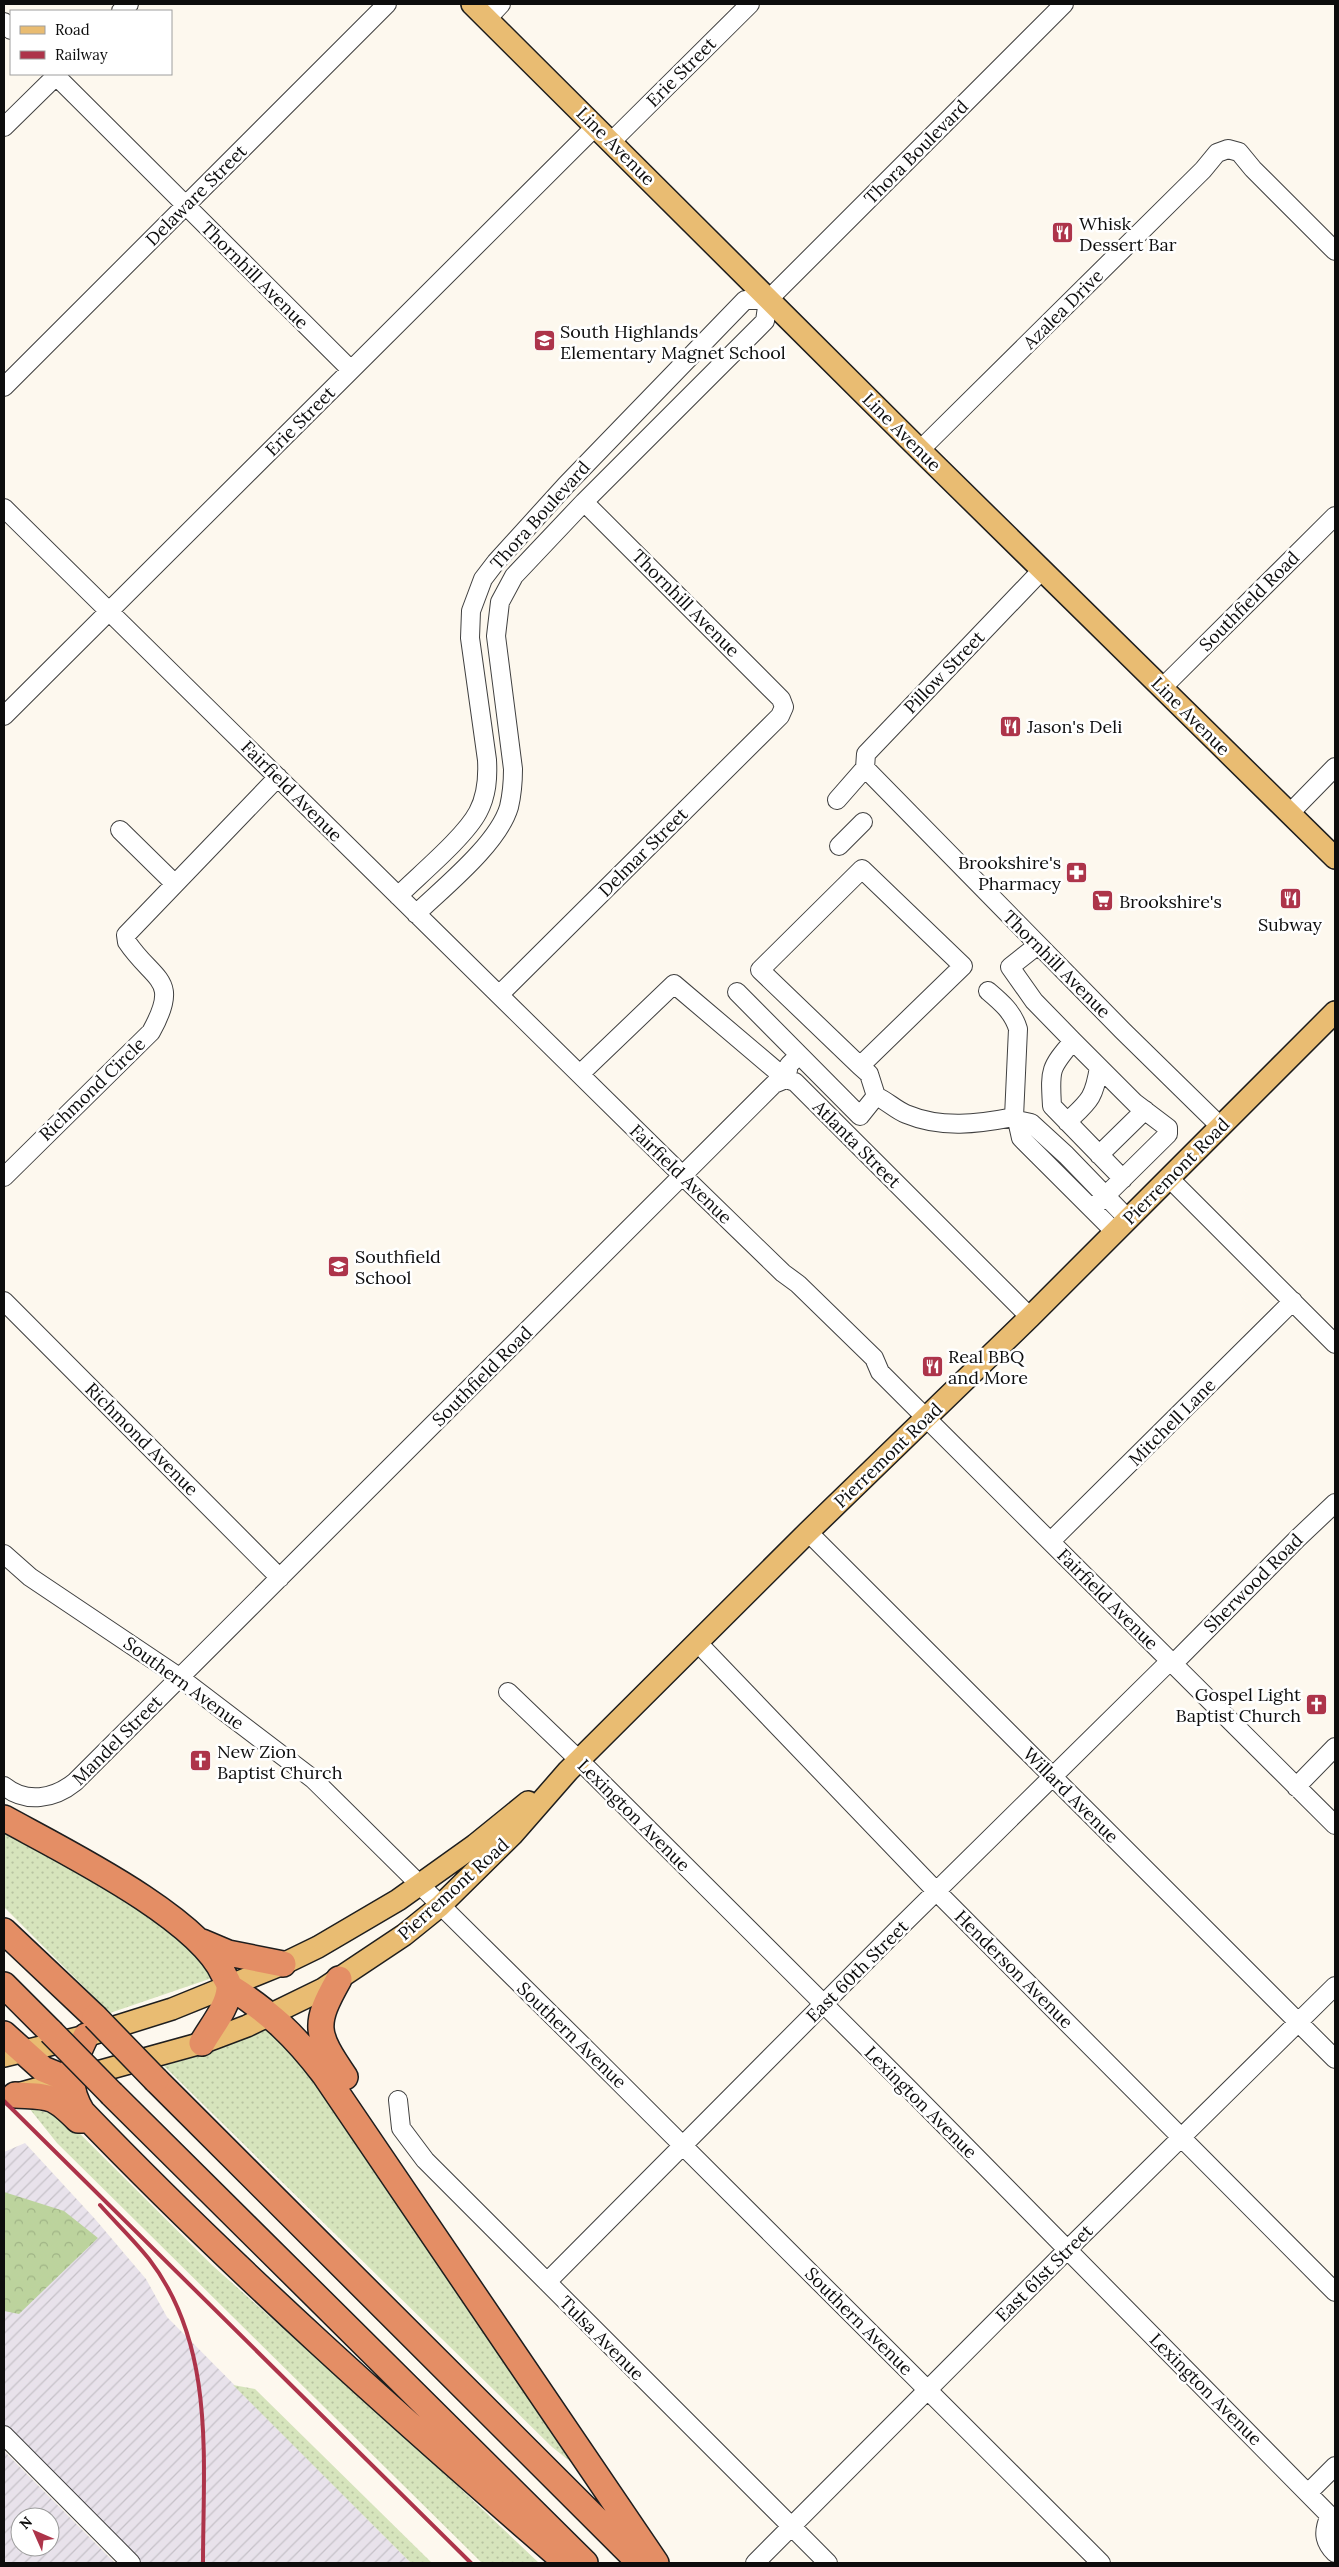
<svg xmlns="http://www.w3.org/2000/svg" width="1339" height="2567" viewBox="0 0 1339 2567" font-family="Lora,serif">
	<defs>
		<pattern id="industrial-furrows" width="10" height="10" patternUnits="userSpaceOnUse" patternTransform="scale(1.25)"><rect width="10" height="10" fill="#e8e2eb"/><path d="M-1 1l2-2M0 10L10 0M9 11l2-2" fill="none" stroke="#c6c1c8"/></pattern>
		<pattern id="grass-dots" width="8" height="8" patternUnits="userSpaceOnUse" patternTransform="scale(1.25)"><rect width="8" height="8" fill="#d6e4bc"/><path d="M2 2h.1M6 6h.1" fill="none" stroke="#b6c2a0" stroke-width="1.8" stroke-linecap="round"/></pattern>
		<pattern id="forest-crowns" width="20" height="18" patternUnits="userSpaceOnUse" patternTransform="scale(1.25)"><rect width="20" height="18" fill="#bcd39d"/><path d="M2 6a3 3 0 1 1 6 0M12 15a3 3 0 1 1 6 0" fill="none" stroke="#a0b486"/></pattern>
	</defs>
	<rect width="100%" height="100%" fill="#fdf8ee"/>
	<path fill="url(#industrial-furrows)" fill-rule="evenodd" d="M25,2143L95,2219L146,2279L167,2317L411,2563H140L4,2426V2152Z
		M4,2451L10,2457L115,2563H4ZM20,2517H50V2547H20Z"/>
	<path fill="url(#grass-dots)" d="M4,1826L34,1842L190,1941L215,1977L110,2013L4,1907Z
		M275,2026L305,2060L576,2466L552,2447L164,2066L215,2051Z
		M29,2108L62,2116L213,2266L425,2455L539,2563H482L57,2143Z
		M233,2385L255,2389L432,2563H411Z"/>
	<path fill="url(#forest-crowns)" d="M4,2192L64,2211L98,2238L19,2314L4,2311Z"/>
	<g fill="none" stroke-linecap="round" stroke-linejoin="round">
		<defs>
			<path id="minor" d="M121,11L129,4
				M487,19L501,4
				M4,22L11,30
				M54,74L351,370
				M4,127L58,74
				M612,141L750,4
				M4,387L387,4
				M920,450L1203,170L1217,153L1228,149L1239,152L1253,169L1335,251
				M4,508L682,1175L783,1273L798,1284L874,1358L880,1372L903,1395L1335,1825
				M1042,570L866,754L865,768L1123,1031L1220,1126
				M1163,687L1335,516
				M4,716L596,126
				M837,800L865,768
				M1290,813L1335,767
				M120,830L175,884
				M839,846L863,822
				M398,896C419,875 465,837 478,812C487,795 488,778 487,760L470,638L471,611L483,579L496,562L566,485L745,300H768
				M416,914C444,887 498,844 509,807C512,794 513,782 513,769L496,636L500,602L514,576L584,502L765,321L768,300L1064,4
				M1038,945L1010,967L1034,1001L1073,1041L1135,1103L1168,1128V1134L1092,1209
				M988,991C1001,1002 1013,1012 1018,1029L1014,1117L1017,1120
				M737,992L860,1116L876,1096L869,1074L860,1066L760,970L862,869L963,966L860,1066
				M499,995L780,716L784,707L781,699L584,502
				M1073,1041C1049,1069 1050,1070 1052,1106L1123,1179
				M580,1074L674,984L786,1079L795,1082L1030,1317
				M876,1096C887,1101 896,1110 906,1114C942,1129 978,1124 1014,1117
				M1067,1122C1089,1101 1094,1099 1099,1067
				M1099,1155L1145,1110
				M4,1177L151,1032C181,978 154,982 127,942L126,935L278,777
				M1169,1178L1335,1344
				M1115,1232L1021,1138L1017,1120L1031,1123L1066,1155L1128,1219
				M4,1301L280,1578
				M808,1532L1335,2059
				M1051,1541L1293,1301
				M4,1554L30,1577L179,1677L313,1779L589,2052L1101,2563
				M697,1642L936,1891L1335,2292
				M1173,1664L1298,1538L1335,1503
				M508,1692L579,1760L908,2088L1335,2521
				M4,1786C26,1804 54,1799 75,1782L774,1084L786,1079L789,1065L799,1055
				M1296,1787L1335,1747
				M398,2100L401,2128L425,2160L828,2563
				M547,2282L900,1927L1170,1661
				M4,2435L131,2563
				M1309,2492L1335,2466
				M1330,2515C1323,2531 1323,2541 1335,2553
				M755,2563L1067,2250L1335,1986"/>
			<path id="major" d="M472,4L920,450L1335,858
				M4,2056L86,2036L172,2009L283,1964L318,1947L398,1900L475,1845L528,1802
				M21,2093L202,2043L247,2026L323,1989L404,1935L440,1906L512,1835L568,1771L808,1532L1030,1317L1335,1012"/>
			<path id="highway" d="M4,1818C60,1849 199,1917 224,1975C226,1979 230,1984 229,1989C228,2007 211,2027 202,2043
				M4,1931L95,2017
				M202,1942L228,1953L283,1964
				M339,1979C313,2025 315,2033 345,2077
				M4,1985L51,2032
				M230,1987C270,2012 296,2037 324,2074L656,2563
				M4,2034L43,2069L70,2080
				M86,2036C72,2065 64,2082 82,2112C235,2271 400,2418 567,2563
				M156,2080L640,2563
				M112,2094L585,2563
				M15,2095C50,2097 52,2094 78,2120H82"/>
		</defs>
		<use href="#minor" stroke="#404040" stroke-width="20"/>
		<use href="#major" stroke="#1e1e1e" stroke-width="24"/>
		<use href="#highway" stroke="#1e1e1e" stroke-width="28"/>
		<use href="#minor" stroke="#fff" stroke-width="18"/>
		<use href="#major" stroke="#e9bc72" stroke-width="21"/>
		<use href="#highway" stroke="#e48e65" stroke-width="25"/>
		<path stroke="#ad344a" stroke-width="4" d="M4,2101L471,2563
			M100,2205C116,2223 134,2240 149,2259C216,2346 203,2460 203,2563"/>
		<defs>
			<path id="highway-bridge" d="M95,2017L156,2080
				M51,2032L112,2094"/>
		</defs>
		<use href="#highway-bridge" stroke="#1e1e1e" stroke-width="28" stroke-linecap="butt"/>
		<use href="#highway-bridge" stroke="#e48e65" stroke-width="25"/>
	</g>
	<defs>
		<symbol id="restaurant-square" viewBox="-11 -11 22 22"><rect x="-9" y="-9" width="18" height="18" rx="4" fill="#ad344a" stroke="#fff"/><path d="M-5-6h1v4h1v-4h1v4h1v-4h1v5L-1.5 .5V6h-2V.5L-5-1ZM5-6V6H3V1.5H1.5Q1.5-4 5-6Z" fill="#fff"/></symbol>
		<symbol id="school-square" viewBox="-11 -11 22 22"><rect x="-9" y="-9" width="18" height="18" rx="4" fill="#ad344a" stroke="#fff"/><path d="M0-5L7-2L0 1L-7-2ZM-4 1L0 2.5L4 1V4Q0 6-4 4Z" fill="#fff"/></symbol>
		<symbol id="pharmacy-square" viewBox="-11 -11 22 22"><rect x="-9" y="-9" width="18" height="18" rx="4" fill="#ad344a" stroke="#fff"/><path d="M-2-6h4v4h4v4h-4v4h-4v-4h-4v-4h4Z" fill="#fff"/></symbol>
		<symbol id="supermarket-square" viewBox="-11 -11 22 22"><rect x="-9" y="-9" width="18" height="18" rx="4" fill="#ad344a" stroke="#fff"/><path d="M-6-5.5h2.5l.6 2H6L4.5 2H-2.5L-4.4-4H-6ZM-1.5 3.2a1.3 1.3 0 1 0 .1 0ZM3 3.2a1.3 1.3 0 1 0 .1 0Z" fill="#fff"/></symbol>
		<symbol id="church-square" viewBox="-11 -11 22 22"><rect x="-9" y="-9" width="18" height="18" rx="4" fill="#ad344a" stroke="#fff"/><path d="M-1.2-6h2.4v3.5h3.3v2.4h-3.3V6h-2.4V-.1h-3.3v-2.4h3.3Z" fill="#fff"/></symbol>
	</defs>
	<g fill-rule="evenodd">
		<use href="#restaurant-square" x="1050" y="220" width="25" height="25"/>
		<use href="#school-square" x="532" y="328" width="25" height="25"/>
		<use href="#restaurant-square" x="998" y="714" width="25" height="25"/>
		<use href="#pharmacy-square" x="1064" y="860" width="25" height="25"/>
		<use href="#restaurant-square" x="1278" y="886" width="25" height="25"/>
		<use href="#supermarket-square" x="1090" y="888" width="25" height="25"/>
		<use href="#school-square" x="326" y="1254" width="25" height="25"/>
		<use href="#restaurant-square" x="920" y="1354" width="25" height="25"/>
		<use href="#church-square" x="1304" y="1692" width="25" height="25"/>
		<use href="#church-square" x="188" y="1748" width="25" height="25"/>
	</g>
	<g text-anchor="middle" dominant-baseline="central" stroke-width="5" stroke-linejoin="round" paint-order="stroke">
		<g font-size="18" fill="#0d0d0d" stroke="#fff">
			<text transform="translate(681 72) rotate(-45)">Erie Street</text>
			<text transform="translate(616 146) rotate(45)">Line Avenue</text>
			<text transform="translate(916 152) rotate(-45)">Thora Boulevard</text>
			<text transform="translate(196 195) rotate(-45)">Delaware Street</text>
			<text transform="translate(255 275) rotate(45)">Thornhill Avenue</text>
			<text transform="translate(1063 309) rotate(-45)">Azalea Drive</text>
			<text transform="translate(300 421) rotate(-45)">Erie Street</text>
			<text transform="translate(902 432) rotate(45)">Line Avenue</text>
			<text transform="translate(540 515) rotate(-48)">Thora Boulevard</text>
			<text transform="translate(1249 601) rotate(-45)">Southfield Road</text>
			<text transform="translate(686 603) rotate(45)">Thornhill Avenue</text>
			<text transform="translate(944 672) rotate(-46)">Pillow Street</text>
			<text transform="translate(1191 716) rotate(45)">Line Avenue</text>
			<text transform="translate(292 791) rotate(45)">Fairfield Avenue</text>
			<text transform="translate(643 852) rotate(-45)">Delmar Street</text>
			<text transform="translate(1057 964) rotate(45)">Thornhill Avenue</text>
			<text transform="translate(92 1089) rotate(-44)">Richmond Circle</text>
			<text transform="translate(857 1144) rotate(45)">Atlanta Street</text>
			<text transform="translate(1176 1171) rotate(-45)">Pierremont Road</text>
			<text transform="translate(681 1174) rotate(44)">Fairfield Avenue</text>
			<text transform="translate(482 1376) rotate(-45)">Southfield Road</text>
			<text transform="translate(1172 1422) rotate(-45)">Mitchell Lane</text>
			<text transform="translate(142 1439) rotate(45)">Richmond Avenue</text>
			<text transform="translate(888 1455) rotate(-44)">Pierremont Road</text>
			<text transform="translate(1253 1583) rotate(-45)">Sherwood Road</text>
			<text transform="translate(1108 1599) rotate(45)">Fairfield Avenue</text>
			<text transform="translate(184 1683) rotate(36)">Southern Avenue</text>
			<text transform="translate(117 1740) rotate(-45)">Mandel Street</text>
			<text transform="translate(1071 1795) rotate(45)">Willard Avenue</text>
			<text transform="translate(634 1815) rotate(45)">Lexington Avenue</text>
			<text transform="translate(453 1889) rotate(-42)">Pierremont Road</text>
			<text transform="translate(1014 1969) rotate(45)">Henderson Avenue</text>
			<text transform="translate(857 1971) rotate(-45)">East 60th Street</text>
			<text transform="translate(572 2035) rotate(44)">Southern Avenue</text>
			<text transform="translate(921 2102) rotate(45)">Lexington Avenue</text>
			<text transform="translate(1044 2273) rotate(-45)">East 61st Street</text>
			<text transform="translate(859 2321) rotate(45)">Southern Avenue</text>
			<text transform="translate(602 2338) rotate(45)">Tulsa Avenue</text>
			<text transform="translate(1206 2389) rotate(45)">Lexington Avenue</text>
		</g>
		<g font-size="18" fill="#0d0d0d" stroke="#fff" text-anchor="start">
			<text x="1079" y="223">Whisk<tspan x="1079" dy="21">Dessert Bar</tspan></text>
			<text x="560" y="331">South Highlands<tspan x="560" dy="21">Elementary Magnet School</tspan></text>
			<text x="1027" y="726">Jason's Deli</text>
			<text x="1061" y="862" text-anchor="end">Brookshire's<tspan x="1061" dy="21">Pharmacy</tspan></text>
			<text x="1119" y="901">Brookshire's</text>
			<text x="1290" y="924" text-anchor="middle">Subway</text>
			<text x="355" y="1256">Southfield<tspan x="355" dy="21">School</tspan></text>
			<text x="948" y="1356">Real BBQ<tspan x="948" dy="21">and More</tspan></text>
			<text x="1301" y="1694" text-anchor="end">Gospel Light<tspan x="1301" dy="21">Baptist Church</tspan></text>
			<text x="217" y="1751">New Zion<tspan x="217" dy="21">Baptist Church</tspan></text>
		</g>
	</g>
	<rect width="1339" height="2567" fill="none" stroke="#0d0d0d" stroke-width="10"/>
	<rect x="10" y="10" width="162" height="65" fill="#ffffff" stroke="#9e9e9e"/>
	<rect x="20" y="26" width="25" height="8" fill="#e9bc72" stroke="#9e9e9e"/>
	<text x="55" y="35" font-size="15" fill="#0d0d0d">Road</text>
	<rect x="20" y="51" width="25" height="8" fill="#ad344a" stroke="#9e9e9e"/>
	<text x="55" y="60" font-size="15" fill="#0d0d0d">Railway</text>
	<g transform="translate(35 2532) rotate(315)"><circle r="24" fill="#ffffff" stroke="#9e9e9e"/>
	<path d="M0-4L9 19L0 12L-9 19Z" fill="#ad344a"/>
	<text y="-8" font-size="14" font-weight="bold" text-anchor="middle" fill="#0d0d0d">N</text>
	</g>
</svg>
